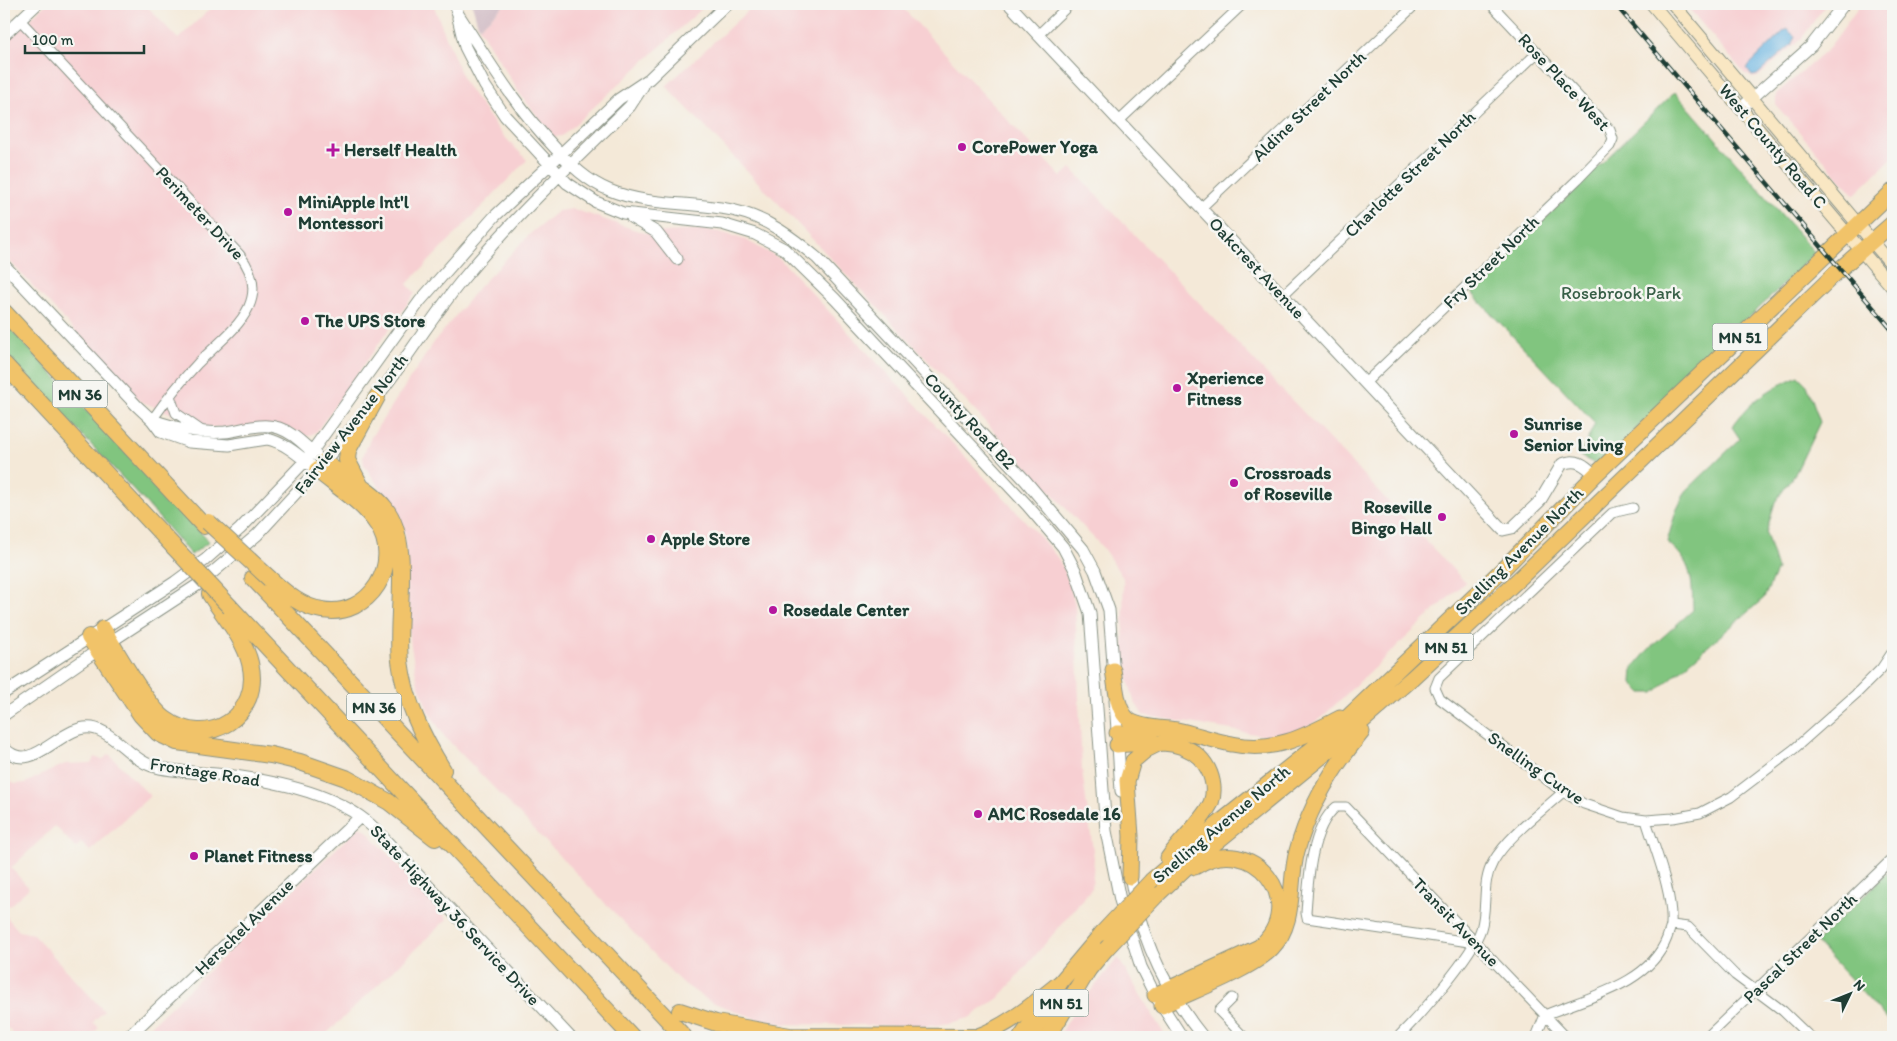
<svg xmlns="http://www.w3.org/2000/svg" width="1897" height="1041" viewBox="0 0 1897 1041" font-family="Itim,sans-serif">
	<rect width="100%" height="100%" fill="#f6f6f2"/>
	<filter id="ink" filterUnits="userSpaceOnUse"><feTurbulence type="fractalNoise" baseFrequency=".02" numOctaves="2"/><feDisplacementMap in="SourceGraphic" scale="10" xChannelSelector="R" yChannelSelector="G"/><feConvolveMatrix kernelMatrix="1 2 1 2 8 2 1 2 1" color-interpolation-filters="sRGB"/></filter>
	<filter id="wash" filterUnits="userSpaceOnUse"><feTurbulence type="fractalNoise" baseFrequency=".0096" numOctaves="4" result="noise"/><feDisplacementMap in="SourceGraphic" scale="20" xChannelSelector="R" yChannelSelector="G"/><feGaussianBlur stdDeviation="1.12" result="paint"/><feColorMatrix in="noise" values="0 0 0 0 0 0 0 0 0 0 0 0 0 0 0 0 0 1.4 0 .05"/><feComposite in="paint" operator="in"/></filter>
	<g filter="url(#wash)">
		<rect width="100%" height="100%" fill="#f4e9d8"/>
		<path fill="#f7cfd2" d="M46,4H145L178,39L215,4H433L464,82L501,133L527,160L407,284L415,293L316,432L309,436H302L294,430L205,427L140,401L4,255V44Z
			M505,4H707L562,136L554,137L520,94L479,28Z
			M755,4H899L1061,177L1071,168L1465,582L1321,718L1304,729L1279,736L1261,735L1143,715L1134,701L1124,664L1123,578L1103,548L902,333L666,86Z
			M1685,4H1826L1802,38L1758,77L1753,78L1745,74Z
			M1861,4H1893V157L1854,195L1776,105V94L1827,50Z
			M573,209L645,233L705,230L720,232L746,240L780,259L1042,539L1057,557L1065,572L1075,604L1082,770L1094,858L1092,888L1000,997L969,1018L950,1023L929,1026L787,1024L760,1020L709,1001L680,981L444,736L428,710L417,680L411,646L407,613L405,533L399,516L364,465L363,456L371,437L435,341L479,287L530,234L558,211Z
			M109,754L150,796L90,851L81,843L76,848L55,826L11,868L29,888L9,906L4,900V777L15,784L25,783L65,764L91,763L95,757L102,760Z
			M359,827L365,829L447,919L323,1037H139Z
			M4,914L19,931L33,934L104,1011L93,1022L99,1028L88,1037H16L4,1024Z
			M1118,958L1166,1037H1058L1075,1010Z"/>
		<path fill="#d2bdc6" d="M472,4H505L479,28Z"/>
		<path fill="#81c57f" stroke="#50815a" d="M1675,92L1815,253L1599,466L1580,456L1595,423L1470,291Z
			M4,322L195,526L209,542L191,555L147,504L4,352Z
			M1798,376L1807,385L1820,422L1796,472L1775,502L1766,533L1777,569L1764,598L1654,693H1642L1632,683L1633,668L1648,650L1693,610C1692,580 1693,562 1667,542L1676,511L1686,491L1740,439L1732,427C1751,400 1769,389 1798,376Z
			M1893,868V1026L1816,942Z"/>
		<path fill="#68b3e1" stroke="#44788a" d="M1786,29L1795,36L1791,45L1757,75L1752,76L1746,68Z"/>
	</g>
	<g filter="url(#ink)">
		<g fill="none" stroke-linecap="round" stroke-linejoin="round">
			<defs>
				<path id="minor" d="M20,20L239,254C277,302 229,332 198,363C181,381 166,400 152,420
					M1038,35L1070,4
					M1119,121L1243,4
					M1201,208L1416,4
					M1283,295L1537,53
					M1365,383L1578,179L1610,146L1613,139L1610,130L1491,4
					M170,396L176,413L202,431
					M1633,508L1612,513L1439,678L1435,688L1440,699L1563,792L1584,804L1623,817L1646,820L1673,818L1700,813L1731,797L1794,749L1856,694L1881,669L1893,651
					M1672,925L1688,927L1735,975L1783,1011L1810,1037
					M1476,943L1307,918L1306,913C1308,882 1311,827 1336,807H1346L1566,1037
					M1232,998L1219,1011L1244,1037
					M1398,1037C1419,1016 1473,955 1481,929C1488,906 1481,883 1493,862C1508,836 1541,812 1563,792
					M1536,1037L1545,1015C1587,997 1649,985 1667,938C1668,934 1671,928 1671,924C1673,892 1655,850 1646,820
					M1707,1037L1893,858"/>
				<path id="tertiary" d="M454,4L458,14C490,63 515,106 556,149C572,166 587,181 609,190C650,207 693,201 736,211C767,218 793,238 817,258L1025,480L1083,549L1095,571L1109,610L1114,677
					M1009,4L1503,530L1512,528L1540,501L1562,464C1577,458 1585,465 1595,475
					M458,18L465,47L485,86L505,116L567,183L596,202L623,213L722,224L755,234L784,249L835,299L1027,505L1063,547L1075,570L1090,613L1106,831L1120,900L1141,967L1155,995L1182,1037
					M4,35L37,4
					M1741,108L1811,46L1844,4
					M632,218L656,232L677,259
					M4,265L137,406L152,420L161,432L189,442L229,445L267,439C285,443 297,454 312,466
					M373,402C405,362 431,318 463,279C514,217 573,162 630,106L643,86
					M152,420C176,428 199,434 225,432C242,430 262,422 279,428C294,433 304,445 316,455
					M4,693L175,582L205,560L240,529L305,461L420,301L494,217L619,99L649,79L727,4
					M1115,700L1121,791
					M4,715L98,650L199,584L257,535L317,470L357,422
					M4,748C32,778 61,723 92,728C114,732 129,758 152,766C172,772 196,772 216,774C266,779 338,792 375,829L570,1037
					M1129,869C1138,931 1164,989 1203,1037
					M128,1037L360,817"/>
				<path id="secondary" d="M1652,4L1893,288
					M1673,4L1893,266"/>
				<path id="trunk" d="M1113,670C1116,685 1116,710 1129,720C1140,728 1163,728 1177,730C1196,734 1213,741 1232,744C1273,753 1304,737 1340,718
					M1117,733L1151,732
					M1117,745C1150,743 1190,735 1208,769C1213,779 1215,792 1211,803C1202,821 1180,841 1168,858
					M1130,877L1131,836L1127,781L1133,761L1146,750L1156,745
					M1152,880L1213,828L1328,736L1505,567L1595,475L1893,191
					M1157,895L1192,862L1326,753L1412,678L1521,577L1840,269L1893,223
					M1081,979L1106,949
					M1155,995L1259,947C1310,904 1253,829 1195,867
					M1162,1006C1190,992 1253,969 1272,948C1297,922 1288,883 1297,851C1309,807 1333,767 1362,732
					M1021,1037L1059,984L1102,933
					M1035,1037L1063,1000"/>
				<path id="motorway" d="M4,312L204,526
					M4,364L174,547
					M324,462C344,478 369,488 385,508C413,544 395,616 400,661C405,701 422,736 443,770
					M360,485L347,460L348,450L377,397
					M253,578L684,1037
					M270,579C286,593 301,607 322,610C369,619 404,563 377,524C363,502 337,487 317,470
					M230,607L632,1037
					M103,629C116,651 146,705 165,719C208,751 263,715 250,663C244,638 223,615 210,594
					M89,637L141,715L158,733L177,742L271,755L300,762L346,778L389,802L435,838
					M680,1011L716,1023L790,1036L974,1037
					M977,1037C1009,1025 1033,1005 1059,984
					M1048,1037L1088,970"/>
			</defs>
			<use href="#minor" stroke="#8a9386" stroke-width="11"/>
			<use href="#tertiary" stroke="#8a9386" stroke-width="13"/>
			<use href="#secondary" stroke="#8a9386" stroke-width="14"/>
			<use href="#trunk" stroke="#8a9386" stroke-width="17"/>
			<use href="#motorway" stroke="#8a9386" stroke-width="18"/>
			<use href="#minor" stroke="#fff" stroke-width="9"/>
			<use href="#tertiary" stroke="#fff" stroke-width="11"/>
			<use href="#secondary" stroke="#f9e7c3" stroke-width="12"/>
			<use href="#trunk" stroke="#f1c369" stroke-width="15"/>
			<use href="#motorway" stroke="#f1c369" stroke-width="16"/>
			<defs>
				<path id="rail" d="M1615,4L1893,331"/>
			</defs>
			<use href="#rail" stroke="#1f3d34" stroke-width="4.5"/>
			<use href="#rail" stroke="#f6f6f2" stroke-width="2.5" stroke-dasharray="8" stroke-linecap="butt"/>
			<defs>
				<path id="trunk-bridge" d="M1102,933L1152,880
					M1106,949L1157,895"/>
				<path id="motorway-bridge" d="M208,522L270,579
					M174,547L230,607"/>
			</defs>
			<use href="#trunk-bridge" stroke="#8a9386" stroke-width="17" stroke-linecap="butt"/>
			<use href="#motorway-bridge" stroke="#8a9386" stroke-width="18" stroke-linecap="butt"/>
			<use href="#trunk-bridge" stroke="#f1c369" stroke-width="15"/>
			<use href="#motorway-bridge" stroke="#f1c369" stroke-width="16"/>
		</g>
	</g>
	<g fill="#b5179e" stroke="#f6f6f2" stroke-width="2">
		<circle cx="962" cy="147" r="5"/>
		<path d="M330.5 142.5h5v5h5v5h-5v5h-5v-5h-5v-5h5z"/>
		<circle cx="288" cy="212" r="5"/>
		<circle cx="305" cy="321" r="5"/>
		<circle cx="1177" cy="388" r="5"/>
		<circle cx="1514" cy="434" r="5"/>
		<circle cx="1234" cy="483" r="5"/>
		<circle cx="1442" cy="517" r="5"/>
		<circle cx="651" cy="539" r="5"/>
		<circle cx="773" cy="610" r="5"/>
		<circle cx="978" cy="814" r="5"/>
		<circle cx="194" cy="856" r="5"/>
	</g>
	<g text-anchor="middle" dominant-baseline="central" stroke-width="5" stroke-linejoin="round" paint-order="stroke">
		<g fill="#f6f6f2" stroke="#60746d" stroke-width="1">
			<rect x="1712.5" y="323.5" width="55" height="27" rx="4"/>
			<rect x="52.5" y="380.5" width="55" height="27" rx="4"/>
			<rect x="1418.5" y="633.5" width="55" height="27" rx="4"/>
			<rect x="346.5" y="693.5" width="55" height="27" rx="4"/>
			<rect x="1033.5" y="989.5" width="55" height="27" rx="4"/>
		</g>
		<g font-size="16" font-weight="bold" fill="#1f3d34">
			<text x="1740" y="337">MN 51</text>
			<text x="80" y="394">MN 36</text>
			<text x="1446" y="647">MN 51</text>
			<text x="374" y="707">MN 36</text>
			<text x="1061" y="1003">MN 51</text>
		</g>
		<g font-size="18" fill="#1f3d34" stroke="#f6f6f2">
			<text transform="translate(1564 82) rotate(47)">Rose Place West</text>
			<text transform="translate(1309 106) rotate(-44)">Aldine Street North</text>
			<text transform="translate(1773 146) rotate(50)">West County Road C</text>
			<text transform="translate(1410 174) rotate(-44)">Charlotte Street North</text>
			<text transform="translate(200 213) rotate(47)">Perimeter Drive</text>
			<text transform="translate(1491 262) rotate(-44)">Fry Street North</text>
			<text transform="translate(1257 268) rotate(47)">Oakcrest Avenue</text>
			<text transform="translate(970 421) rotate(47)">County Road B2</text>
			<text transform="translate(351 424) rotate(-52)">Fairview Avenue North</text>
			<text transform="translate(1519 551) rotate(-45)">Snelling Avenue North</text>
			<text transform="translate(1536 768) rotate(35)">Snelling Curve</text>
			<text transform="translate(205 772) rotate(9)">Frontage Road</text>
			<text transform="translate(1221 824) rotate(-40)">Snelling Avenue North</text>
			<text transform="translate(455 915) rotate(47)">State Highway 36 Service Drive</text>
			<text transform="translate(1456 922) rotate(46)">Transit Avenue</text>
			<text transform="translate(244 927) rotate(-44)">Herschel Avenue</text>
			<text transform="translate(1800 948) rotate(-44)">Pascal Street North</text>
		</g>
		<g font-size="18" font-weight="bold" fill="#1f3d34" stroke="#f6f6f2" text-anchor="start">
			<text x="972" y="147">CorePower Yoga</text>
			<text x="344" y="150">Herself Health</text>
			<text x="298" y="202">MiniApple Int'l<tspan x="298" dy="21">Montessori</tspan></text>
			<text x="315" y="321">The UPS Store</text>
			<text x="1187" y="378">Xperience<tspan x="1187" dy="21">Fitness</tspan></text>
			<text x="1524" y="424">Sunrise<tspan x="1524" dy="21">Senior Living</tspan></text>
			<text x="1244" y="473">Crossroads<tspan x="1244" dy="21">of Roseville</tspan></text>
			<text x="1432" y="507" text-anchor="end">Roseville<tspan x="1432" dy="21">Bingo Hall</tspan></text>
			<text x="661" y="539">Apple Store</text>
			<text x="783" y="610">Rosedale Center</text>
			<text x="988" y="814">AMC Rosedale 16</text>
			<text x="204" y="856">Planet Fitness</text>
		</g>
		<g font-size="18" fill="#385f47" stroke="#f6f6f2">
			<text x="1621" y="293">Rosebrook Park</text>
		</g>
	</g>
	<rect width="1897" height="1041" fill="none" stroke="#f6f6f2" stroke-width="20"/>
	<g transform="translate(1850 994) rotate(47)" stroke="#f6f6f2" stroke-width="4" paint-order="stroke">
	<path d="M0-4L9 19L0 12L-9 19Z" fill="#1f3d34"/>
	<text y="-8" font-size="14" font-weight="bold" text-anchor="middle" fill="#1f3d34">N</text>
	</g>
	<path d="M25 45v8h119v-8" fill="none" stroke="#1f3d34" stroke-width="2.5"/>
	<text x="32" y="45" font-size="15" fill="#1f3d34" stroke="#f6f6f2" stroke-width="4" paint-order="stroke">100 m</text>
</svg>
